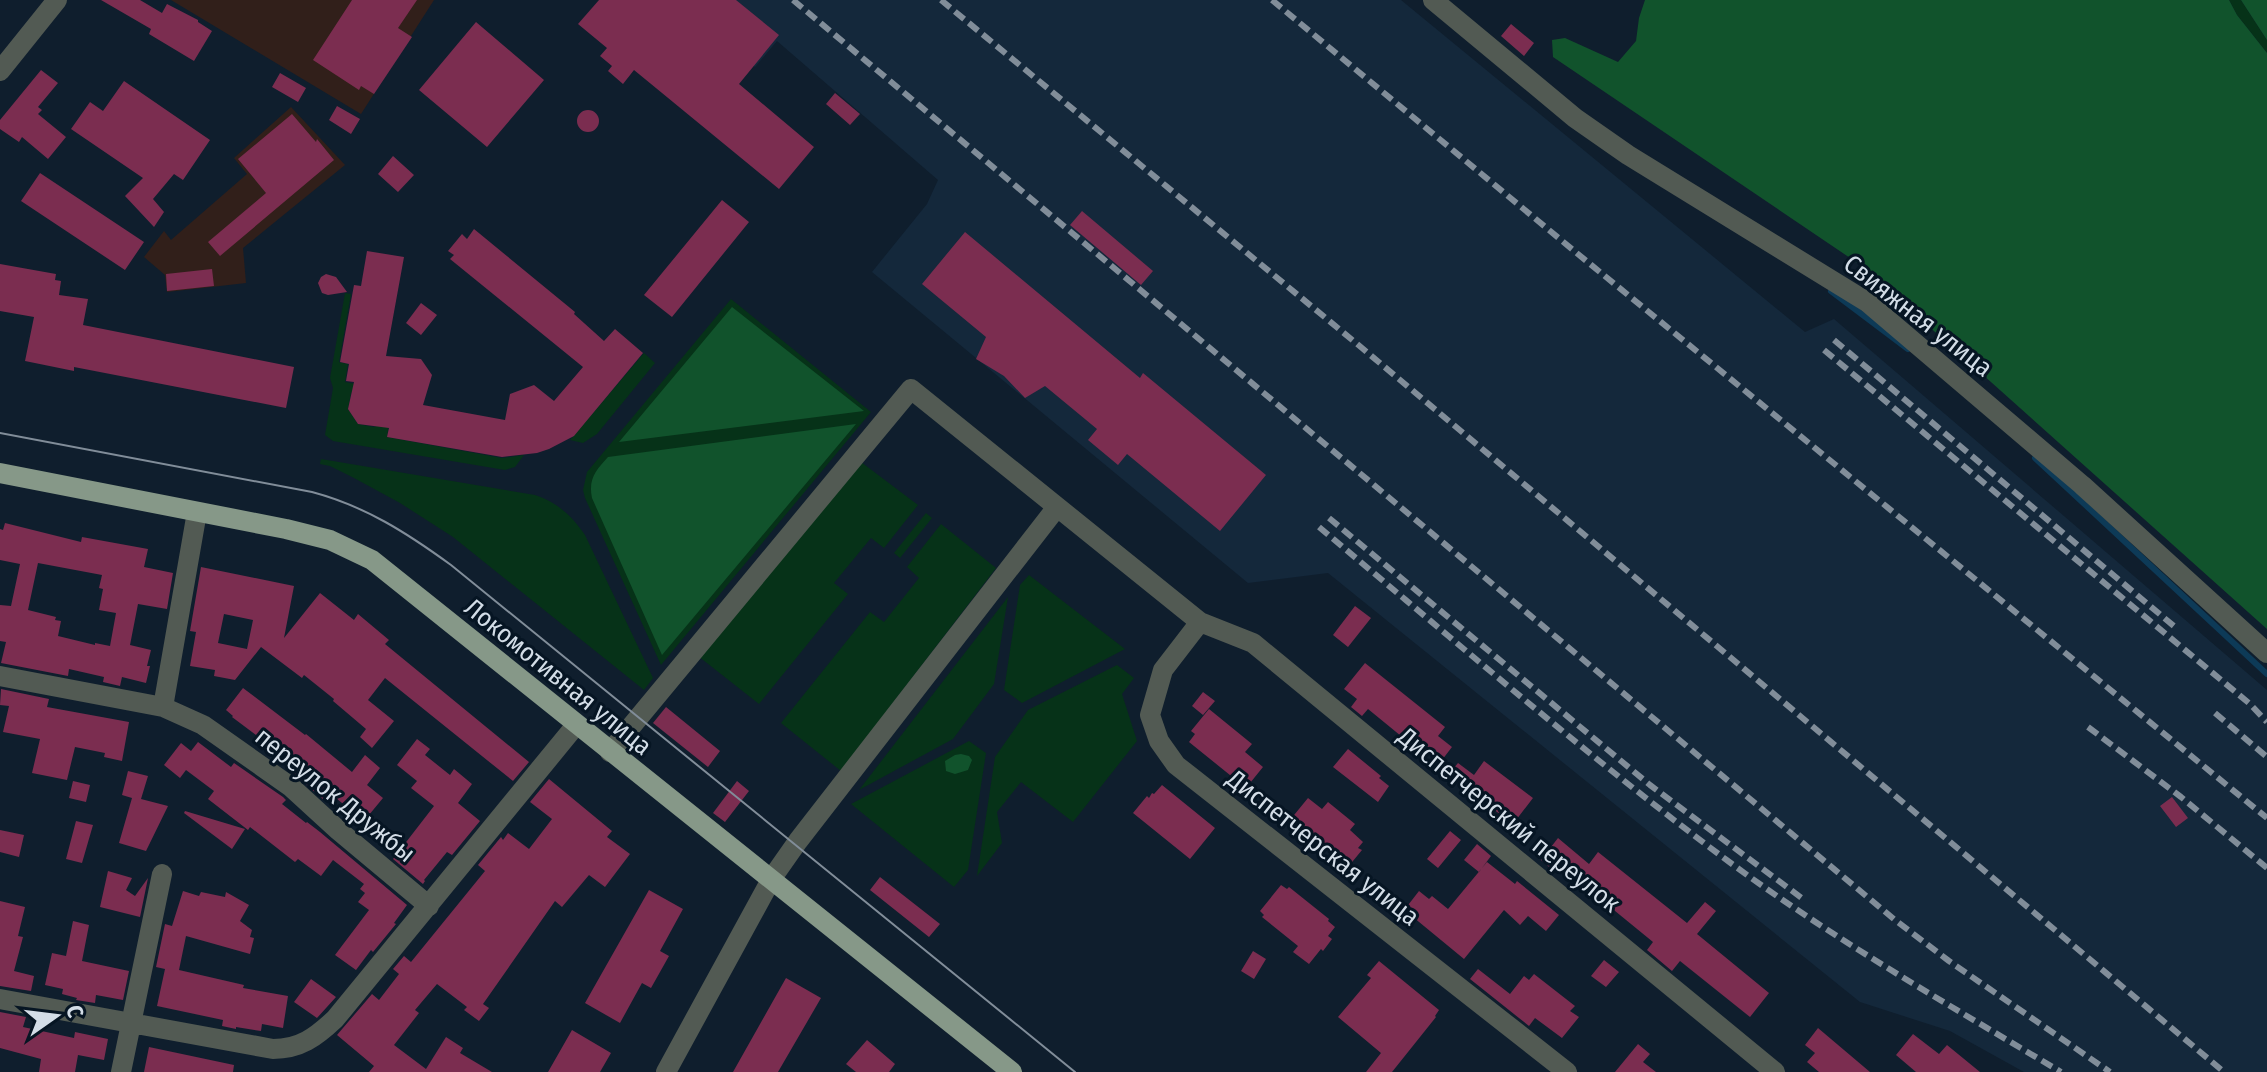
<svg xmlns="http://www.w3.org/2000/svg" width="2267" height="1072" viewBox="0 0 2267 1072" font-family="'Fira Sans Condensed',sans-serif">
	<rect width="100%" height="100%" fill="#0f1e2d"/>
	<path fill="#14283b" d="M673,0H1401L1805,332L1834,319L2267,690V1072H2024L1950,1031L1860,1002L1328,573L1248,583L872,272L927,204L938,180L777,41L755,67Z"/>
	<path fill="#311f1a" d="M171,0H434L361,114Z
		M291,107L345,165L243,248L246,283L167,292L165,275L144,257L164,231L171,240L247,174L234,158Z"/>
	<path fill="#063218" d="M2229,0H2241L2267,40V53L2237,15Z
		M345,293L351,294L339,362L348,364L345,382L361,385L351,393L348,409L358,424L374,427L388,417L390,418L387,437L502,458L524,455L515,467L505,470L333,441L325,435L333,388L330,378Z
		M731,299L871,412L661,665L585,498L583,490L587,472Z
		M644,353L655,363L597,434L583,443L570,440Z
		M321,459L535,495C558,503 571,515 585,535L653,678L644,690L453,537L400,503L354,478L330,466L320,464Z
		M861,462L918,505L884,548L871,538L834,583L848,594L759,704L698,656Z
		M926,513L932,518L900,558L894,553Z
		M941,524L996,568L841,771L781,723L870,612L884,622L919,578L907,567Z
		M1029,575L1125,649L1022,703L1004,690L1020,585Z
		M1008,597L994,684L953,739L859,790Z
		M1117,665L1134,678L1122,694L1137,741L1073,822L1021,782L997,812L1002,843L977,876L995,757L1028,710Z
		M969,741L986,753L968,870L954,887L851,804Z"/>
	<path fill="#11532c" d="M1645,0H2229L2237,15L2267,53V629L1859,264L1553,57L1552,40L1565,38L1618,62L1636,41L1639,18Z
		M2241,0H2267V40Z
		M732,307L864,411L619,442Z
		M856,424L662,655L592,498C588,479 596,470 608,457Z
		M961,754L969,756L972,760L968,770L955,774L946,771L945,761L955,755Z"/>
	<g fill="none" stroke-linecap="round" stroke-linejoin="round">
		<path stroke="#0d3a57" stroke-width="6" d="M1831,291L1908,349
			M2035,458L2267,674"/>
	</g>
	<path fill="#7b2d50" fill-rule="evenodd" d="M101,0H140L162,13L167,4L198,20V22L212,31L194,61L149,34L151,29Z
		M352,0H417L398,28L412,37L374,94L361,86L359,90L313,60Z
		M599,0H736L779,35L739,84L814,147L779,189L634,70L623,84L608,71L612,66L600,56L607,48L578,24Z
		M476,22L544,80L487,147L419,90Z
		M1511,24L1534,43L1524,56L1501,36Z
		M41,70L58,83L38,107L42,110L38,114L66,137L48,159L22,137L19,142L0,129V120Z
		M280,73L306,88L298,102L272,87Z
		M124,81L210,140L183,180L174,174L153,199L164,212L154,227L125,196L143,178L71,129L90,102L103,111Z
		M835,93L860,114L850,125L826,104Z
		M337,106L360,119L351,134L329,120Z
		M577 121a11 11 0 1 1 22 0a11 11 0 1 1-22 0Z
		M292,114L316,142L317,139L334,160L220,256L208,242L266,193L238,159Z
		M393,156L414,175L398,192L378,174Z
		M40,173L144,242L125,270L21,201Z
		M722,200L749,222L672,317L644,295Z
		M1082,211L1153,271L1141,285L1070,225Z
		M474,229L575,312L574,314L604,341L615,329L643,353L574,436L549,449L537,453L502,457L387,437L389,428L358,424L348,409L354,382L346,381L349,364L340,362L354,285L361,286L367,251L404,257L386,356L421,359L432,375L423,405L505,420L510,394L534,385L554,401L583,367L450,259L454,255L448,251L462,234L467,239Z
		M965,232L1140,378L1143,373L1266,475L1220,531L1127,454L1118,465L1088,440L1097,429L1045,386L1025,398L1004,376L976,359L986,337L922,284Z
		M0,264L56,274L55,280L61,281L59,295L88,299L83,325L294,367L286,408L74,367V371L25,361L34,317L0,311Z
		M212,269L214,286L167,291L166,274Z
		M326,274L336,277L347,292L328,295L322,293L318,283L321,277Z
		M421,303L437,315L421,335L406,323Z
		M5,523L81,542L82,537L148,549L144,567L173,573L167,609L138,604L130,645L151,650L147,666H150L146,683L122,677L120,686L103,682L104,677L69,669L68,676L1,663L6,642L0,641V605L11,606L20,564L0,560V529L3,530ZM38,563L102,575L99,588L103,589L99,610L116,613L110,646L95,643V645L58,636L61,621L55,620L56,617L28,610Z
		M201,567L294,586L284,638L320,593L354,620L358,614L389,640L385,644L529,762L513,781L385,678L368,700L394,721L372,748L360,737L366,729L333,701L334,699L304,675L302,678L261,647L235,680L214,676L215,670L190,666L196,632L190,631ZM224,614L253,620L247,649L218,643Z
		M1355,606L1371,618L1348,647L1333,635Z
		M1365,663L1445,727L1438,736L1452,747L1442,760L1427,749L1423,754L1368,709L1362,716L1351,707L1357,699L1344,689Z
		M243,688L305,735L306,734L352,772L365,755L380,768L367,785L383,798L364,821L331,794L325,801L290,770L295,764L232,717L233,716L226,710Z
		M1,689L49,699L47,707L129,722L122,761L104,757L105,753L75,747L67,780L32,773L40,739L3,732L9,706L0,705Z
		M1203,692L1215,701L1203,715L1192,706Z
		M666,707L720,751L708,767L653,723Z
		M1209,709L1252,744L1245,752L1263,767L1246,788L1189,742L1195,734L1191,731Z
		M417,739L430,749L425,755L450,775L454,769L472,784L458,803L480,821L452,855L447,852L424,880L425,881L423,884L393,859L434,806L411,788L417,781L397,765Z
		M198,742L231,767L234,763L283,797L286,800L282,804L306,823L307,822L320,832L407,905L394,923L396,924L373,952L371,950L356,970L335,955L369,910L358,902L365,893L360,889L364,884L333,860L321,876L298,859L295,862L250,827L248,830L208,799L214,791L186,770L180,778L164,765L181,743L191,751Z
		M1348,749L1381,776L1379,778L1389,786L1378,802L1333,767Z
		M1484,761L1533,798L1513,824L1448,775L1458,763L1474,775Z
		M128,771L148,776L141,799L168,806L146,851L119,843L132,798L122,795Z
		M549,779L612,831L607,837L630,854L605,887L589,875L562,907L555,901L483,1004L489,1008L479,1021L464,1010L467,1007L437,984L415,1010L419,1013L394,1045L426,1069L446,1037L463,1048L460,1053L492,1072H369L374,1066L337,1035L372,994L379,1000L399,974L393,969L404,956L411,962L485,871L478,865L501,837L503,840L508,833L529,849L552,819L530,802Z
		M73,781L90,785L86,802L69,798Z
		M737,781L749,791L725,822L713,813Z
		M1162,785L1215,828L1190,859L1133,813L1147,796L1149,798L1152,793L1154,794Z
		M2172,797L2188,818L2176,827L2160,806Z
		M1308,798L1322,809L1328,802L1355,824L1350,830L1363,842L1358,848L1362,850L1348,867L1290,820Z
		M185,811L245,829L232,849L184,813Z
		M76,821L93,825L82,863L66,859Z
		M0,830L24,835L19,857L0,852Z
		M1450,831L1461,840L1438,868L1427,859Z
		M1558,838L1589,864L1598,852L1687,923L1705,902L1716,911L1697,934L1769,993L1750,1017L1680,961L1672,971L1647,950L1653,942L1560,866L1555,872L1541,860Z
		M1477,844L1491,856L1479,872L1464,860Z
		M1487,862L1515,884L1517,881L1559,915L1546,931L1528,916L1520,925L1504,910L1464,959L1413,917L1414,915L1405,909L1419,891L1429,899L1432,896L1448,909Z
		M108,871L132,878L126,890L135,896L148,878L140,917L100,907Z
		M880,877L940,924L929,937L870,890Z
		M1281,885L1287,889L1289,887L1329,919L1328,921L1335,927L1328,936L1332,939L1323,951L1321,949L1309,964L1293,952L1298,946L1262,917L1264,915L1260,911Z
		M649,890L683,909L660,951L669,956L651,988L642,983L620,1023L585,1003Z
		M183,891L199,896L201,892L225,897L226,892L249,905L240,921L252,930L250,937L254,938L250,954L186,936L179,970L244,985L243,988L288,996L283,1028L262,1024L261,1031L236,1027V1029L222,1026L223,1020L157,1006L165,969L156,967L165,924L172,926Z
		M0,901L25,907L18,936L23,937L14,971L34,976L31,991L0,986Z
		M73,921L89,925L82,961L129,971L123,1000L96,995L95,1003L76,1000L77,998L62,994L63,989L45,985L52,953L66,956Z
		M1253,951L1266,959L1254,979L1241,971Z
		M1604,960L1619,972L1606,987L1591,976Z
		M1379,961L1439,1010L1435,1016L1436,1017L1392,1072H1366L1381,1053L1338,1017L1371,978L1367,975Z
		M1478,969L1510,994L1524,976L1529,980L1534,974L1575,1006L1570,1011L1579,1017L1562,1038L1535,1018L1529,1026L1470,979Z
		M786,978L821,998L778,1072H733Z
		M311,979L336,997L317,1018L294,1002Z
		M0,1012L26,1017L23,1027L74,1038L75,1032L108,1039L104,1060L78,1055L75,1072H39L41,1059L0,1048Z
		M1818,1028L1870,1072H1819L1807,1062L1815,1053L1805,1045Z
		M572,1030L611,1053L600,1072H548Z
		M1913,1034L1939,1054L1947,1045L1980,1072H1916L1896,1055Z
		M867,1040L895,1064L889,1072H856L846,1064Z
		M1638,1044L1650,1054L1643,1062L1656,1072H1615Z
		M149,1047L234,1065L233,1072H144Z"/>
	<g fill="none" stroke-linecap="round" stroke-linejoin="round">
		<path stroke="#525a53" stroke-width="20" d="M1433,0L1575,118L1628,155L1867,302L2082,485L2267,653
			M0,71L57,0
			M1200,622L1163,670L1150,715L1159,741L1176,765L1567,1072
			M0,676L163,707L197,512
			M163,707L203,725L291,787L338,830L429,906
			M610,752L911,389L1200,622L1253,643L1775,1072
			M0,999L273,1049C300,1049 316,1037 335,1019L576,725
			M121,1072L162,874
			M666,1072L772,878L798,841L1057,507"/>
		<path stroke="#869888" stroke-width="20" d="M0,473L286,529L330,540L372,560L1012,1072"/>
		<path stroke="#818d99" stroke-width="2" d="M0,433L312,492C365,506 407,533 451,565L1075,1072"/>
		<path stroke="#818d99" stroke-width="6" stroke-dasharray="12 6" stroke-linecap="butt" d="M793,0L1895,920L1949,961L2110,1072
			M941,0L1362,348L2224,1072
			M1272,0L1573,250L2267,818
			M1834,340L2175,627
			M1824,350L2250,704L2267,722
			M1329,518L1650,785L1803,899
			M1319,527C1454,640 1587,756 1728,861C1833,939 1949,1005 2061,1072
			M2215,713L2267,757
			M2088,727L2181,797L2267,868"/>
	</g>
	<g text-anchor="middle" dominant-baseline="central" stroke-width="6" stroke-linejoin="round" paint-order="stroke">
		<g font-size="26" fill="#d3dde7" stroke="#061523">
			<text transform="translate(1918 316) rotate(38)">Свияжная улица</text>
			<text transform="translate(558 677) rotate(39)">Локомотивная улица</text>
			<text transform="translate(335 795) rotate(39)">переулок Дружбы</text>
			<text transform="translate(1509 820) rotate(39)">Диспетчерский переулок</text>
			<text transform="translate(1323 848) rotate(38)">Диспетчерская улица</text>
		</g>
	</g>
	<g transform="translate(56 1016) rotate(76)" stroke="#061523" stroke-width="6" paint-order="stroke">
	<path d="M0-6L14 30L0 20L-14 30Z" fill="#d3dde7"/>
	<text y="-12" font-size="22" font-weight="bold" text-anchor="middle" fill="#d3dde7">С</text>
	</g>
</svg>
